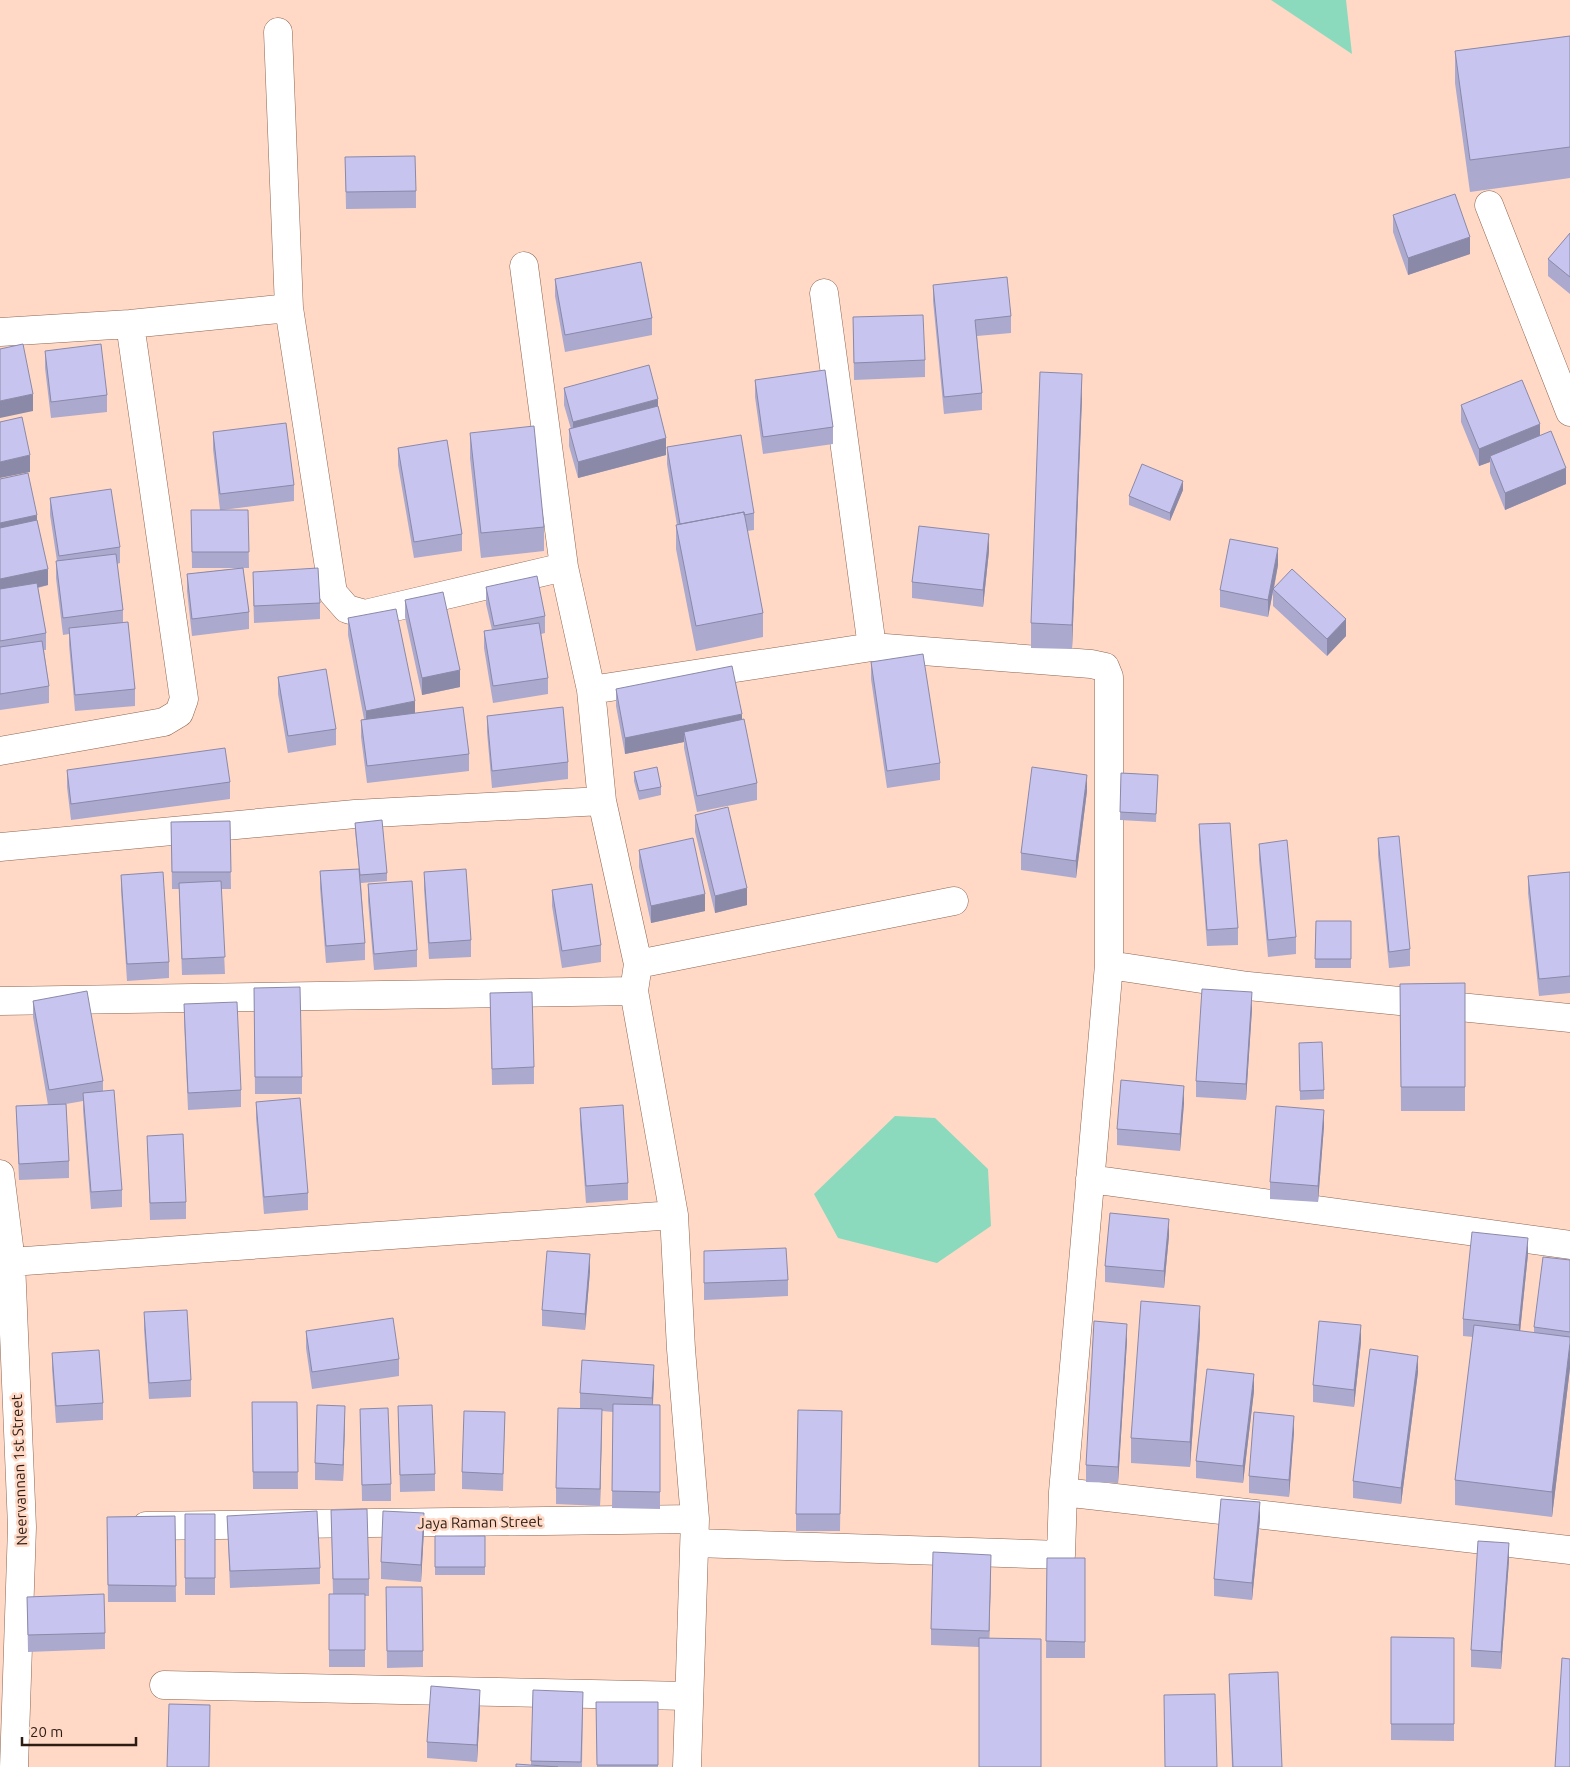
<svg xmlns="http://www.w3.org/2000/svg" width="1570" height="1767" viewBox="0 0 1570 1767" font-family="Ubuntu,sans-serif">
	<rect width="100%" height="100%" fill="#ffd9c6"/>
	<path fill="#8cdabd" d="M1271,0H1346L1352,54Z
		M895,1116L935,1118L988,1169L991,1226L937,1263L838,1238L814,1194Z"/>
	<g fill="none" stroke-linecap="round" stroke-linejoin="round">
		<defs>
			<path id="minor" d="M278,32L289,308L333,593L347,609L365,614L564,567
				M1489,205L1570,412
				M524,266L564,567L591,690L602,801L638,964L634,991L674,1215L681,1349L695,1519L687,1767
				M824,293L872,647
				M0,332L130,324L289,308
				M591,690L872,647L1091,664L1105,667L1109,677V965L1063,1492L1061,1555L695,1543
				M0,751L164,722L179,713L184,699L130,324
				M0,847L355,814L602,801
				M638,964L954,901
				M1109,965L1248,986L1570,1018
				M0,1001L634,991
				M0,1174L11,1262L22,1527L14,1767
				M1090,1179L1570,1245
				M11,1262L674,1215
				M1063,1492L1570,1550
				M146,1526L695,1519
				M164,1685L688,1696"/>
		</defs>
		<use href="#minor" stroke="#8e6550" stroke-width="29"/>
		<use href="#minor" stroke="#fff" stroke-width="28"/>
	</g>
	<path fill="#aba9ce" d="M1570,36V178L1470,192L1455,83V51Z
		M345,157L416,191V208L346,209Z
		M1393,215L1470,254L1408,275L1393,232Z
		M1570,233V294L1548,276V259Z
		M555,279L652,318V335L565,352L555,296Z
		M933,285L1011,316V333L977,336L982,393V410L944,414L933,301Z
		M853,317L925,360V377L854,380Z
		M45,351L107,395V412L51,418L45,368Z
		M755,380L833,427V444L763,454L755,397Z
		M564,388L658,408L666,455L578,478L569,446V429H571L564,405Z
		M1082,398L1072,649L1031,648V623Z
		M1461,405L1540,435L1566,484L1505,510L1490,473V462L1479,466L1461,422Z
		M213,432L294,485V501L222,510H248L249,568H243L249,612V629L192,636L187,591V574L240,568H192L191,510H220L213,449Z
		M470,433L544,527V551L481,558L470,458Z
		M667,447L754,513V530L747,531L763,613V637L696,651L676,549V525H677L667,464Z
		M398,448L462,534V551L414,558L398,465Z
		M0,479L37,521L48,585L38,588L46,633V650H44L49,686V703L0,710Z
		M1183,490L1170,521L1129,505V496Z
		M50,498L120,547V563L117,564L123,610V622L135,689V706L75,711L69,645V634L63,635L56,578V561H57L50,515Z
		M989,551L983,607L912,598V582Z
		M1278,565L1274,589L1346,636L1327,656L1273,606V592L1268,617L1220,607V590Z
		M253,572L320,603V619L254,623L253,588Z
		M486,587L545,616V633L541,634L548,678V694L493,703L484,648V631L492,630L486,604Z
		M405,600L460,687L422,695L405,617Z
		M348,618L415,713L469,754V771L367,783L361,737V720L364,719L348,635Z
		M871,662L940,763V780L887,788L871,679Z
		M278,677L336,729V745L288,753L278,694Z
		M616,689L742,720L757,783V800L697,812L684,748V742L625,754L616,706Z
		M487,716L568,762V779L492,788L487,732Z
		M67,770L230,782V799L71,820L67,787Z
		M634,772L661,787V795L639,800L634,781Z
		M1121,773L1158,775L1156,822L1120,820Z
		M1087,791L1076,878L1021,870V853Z
		M695,815L747,905L715,913L695,832Z
		M230,821L231,889H221L225,974L182,975L179,889H172L171,822Z
		M355,823L387,873V881L361,883L365,943V960L326,963L320,888V871L359,869L355,831Z
		M1199,824L1238,928V945L1207,946L1199,841Z
		M1378,838L1410,949V966L1389,968L1378,855Z
		M1259,844L1296,937V954L1268,957L1259,860Z
		M639,850L705,911L651,923L639,867Z
		M424,872L471,940V957L429,959L424,889Z
		M1570,872V993L1539,996L1528,893V876Z
		M121,875L169,962V978L127,981L121,891Z
		M368,884L417,950V967L374,970L368,901Z
		M552,890L601,945V962L562,968L552,906Z
		M1316,921H1351V968H1315Z
		M1465,983V1111H1401L1400,984Z
		M254,988L302,1077V1094H255Z
		M490,993L534,1067V1084L492,1085Z
		M33,1001L103,1081V1091L122,1190V1207L91,1209L83,1110V1101L66,1104L69,1161V1178L19,1180L16,1106L48,1105L33,1017Z
		M184,1004L241,1090V1107L188,1110L184,1021Z
		M1252,1009L1246,1100L1196,1097V1081Z
		M1299,1052L1324,1090V1099L1300,1100Z
		M256,1102L308,1193V1210L264,1214L256,1118Z
		M1184,1103L1180,1151L1117,1145V1129Z
		M580,1108L628,1183V1200L586,1203L580,1124Z
		M1324,1126L1318,1202L1270,1199V1182Z
		M147,1136L186,1202V1219L150,1220Z
		M1169,1236L1164,1288L1105,1282V1266Z
		M704,1251L788,1280V1296L704,1300Z
		M1528,1254L1520,1331L1534,1333V1327L1570,1260V1368L1552,1517L1455,1505V1480L1473,1337L1463,1336V1319Z
		M590,1271L585,1330L542,1326V1310Z
		M144,1312L191,1380V1397L149,1399L144,1329Z
		M1200,1330L1190,1467L1131,1463V1438Z
		M306,1331L399,1359V1376L312,1389L306,1348Z
		M1127,1341L1118,1483L1086,1482V1465Z
		M1361,1342L1354,1407L1313,1402V1385Z
		M52,1353L103,1403V1420L56,1423L52,1369Z
		M1418,1372L1401,1504L1353,1498V1481Z
		M654,1381L653,1405H660V1509L612,1508L613,1412L602,1411L600,1506L556,1504V1488L580,1408V1393Z
		M1254,1391L1243,1483L1196,1478V1461Z
		M252,1402H297L298,1489H253Z
		M398,1406L435,1474V1491L400,1492Z
		M360,1409L391,1484V1501H362Z
		M842,1411L840,1531H796V1514Z
		M505,1412L503,1491L462,1489V1472Z
		M345,1423L343,1481L315,1480V1463Z
		M1294,1432L1289,1497L1249,1493V1476Z
		M331,1510L369,1579V1596H365V1667H329V1594H333Z
		M185,1514H215V1595H185Z
		M175,1516L176,1602H108L107,1517Z
		M227,1516L320,1568V1584L230,1588Z
		M1260,1519L1252,1600L1214,1596V1579Z
		M424,1530L421,1582L381,1579V1562Z
		M435,1536H485V1575H435Z
		M1047,1558H1085V1658H1046Z
		M1509,1560L1501,1669L1471,1667V1650Z
		M991,1571L989,1638L979,1647L931,1645V1629Z
		M386,1587L423,1651V1667L387,1668Z
		M27,1597L105,1633V1649L28,1652Z
		M1391,1637L1454,1638V1741L1391,1740Z
		M1229,1674L1282,1767H1232Z
		M533,1690L583,1709L582,1767H516L531,1765Z
		M596,1702H658V1767H597Z
		M480,1707L477,1762L427,1758V1742Z"/>
	<path fill="#8b89a8" d="M1470,237V254L1408,275V258Z
		M1082,374V398L1072,649V625Z
		M33,394V411L0,418V401Z
		M658,399V416L573,439V422Z
		M1540,424V441L1490,456V462L1479,466V449Z
		M666,438V455L578,478V462Z
		M30,455V472L0,478V462Z
		M1566,468V484L1505,510V493Z
		M1183,481V490L1170,521V513Z
		M37,515V532L0,540V523Z
		M989,534V551L983,607V590Z
		M1278,548V565L1268,617V600Z
		M48,569V585L0,596V579Z
		M1346,619V636L1327,656V639Z
		M460,670V687L422,695V678Z
		M415,701V717L366,728V711Z
		M742,714V730L684,732V742L625,754V738Z
		M1087,775V791L1076,878V861Z
		M747,888V905L715,913V896Z
		M705,894V911L651,923V906Z
		M1252,992V1009L1246,1100V1084Z
		M1184,1086V1103L1180,1151V1134Z
		M1324,1110V1126L1318,1202V1186Z
		M1169,1219V1236L1164,1288V1271Z
		M1528,1238V1254L1519,1342V1325Z
		M590,1254V1271L585,1330V1314Z
		M1200,1306V1330L1190,1467V1442Z
		M1127,1324V1341L1118,1483V1467Z
		M1361,1325V1342L1354,1407V1390Z
		M1570,1343V1368L1552,1517V1492Z
		M1418,1356V1372L1401,1504V1488Z
		M654,1365V1381L652,1415V1398Z
		M1254,1374V1391L1243,1483V1466Z
		M345,1406V1423L343,1481V1465Z
		M602,1409V1426L600,1506V1489Z
		M1294,1416V1432L1289,1497V1480Z
		M1260,1502V1519L1252,1600V1583Z
		M424,1513V1530L421,1582V1565Z
		M1509,1543V1560L1501,1669V1652Z
		M991,1555V1571L989,1648V1631Z
		M480,1690V1707L477,1762V1745Z"/>
	<path fill="#c7c4f0" stroke="#8b89a8" d="M1570,36V147L1470,160L1455,51Z
		M415,156L416,191L346,192L345,157Z
		M1455,194L1470,237L1408,258L1393,215Z
		M1570,233V277L1548,259Z
		M641,262L652,318L565,335L555,279Z
		M1007,277L1011,316L975,320L982,393L944,397L933,285Z
		M923,315L925,360L854,363L853,317Z
		M23,344L33,394L0,401V349Z
		M101,344L107,395L51,402L45,351Z
		M649,365L658,399L573,422L564,388Z
		M825,370L833,427L763,437L755,380Z
		M1040,372L1082,374L1072,625L1031,623Z
		M1522,380L1540,424L1479,449L1461,405Z
		M658,406L666,438L578,462L569,429Z
		M22,417L30,455L0,462V422Z
		M286,423L294,485L220,494L213,432Z
		M534,426L544,527L481,533L470,433Z
		M1551,431L1566,468L1505,493L1490,456Z
		M741,435L754,513L744,515V512L680,524L667,447Z
		M447,440L462,534L414,542L398,448Z
		M1142,464L1183,481L1170,513L1129,496Z
		M28,473L37,515L0,523V479Z
		M111,489L120,547L59,556L50,498Z
		M191,510H248L249,552H192Z
		M744,512L763,613L696,626L676,525Z
		M37,520L48,569L0,579V528Z
		M919,526L989,534L983,590L912,582Z
		M1230,539L1278,548L1268,600L1220,590Z
		M116,554L123,610L63,618L56,561Z
		M243,568L249,612L192,619L187,574Z
		M318,568L320,603L254,606L253,572Z
		M1292,569L1346,619L1327,639L1273,589Z
		M537,576L545,616L494,626L486,587Z
		M37,583L46,633L0,641V589Z
		M443,592L460,670L422,678L405,600Z
		M396,609L415,701L366,711L348,618Z
		M128,622L135,689L75,695L69,628Z
		M539,623L548,678L493,686L484,631Z
		M42,641L49,686L0,694V647Z
		M923,654L940,763L887,771L871,662Z
		M732,666L742,714L625,738L616,689Z
		M326,669L336,729L288,736L278,677Z
		M463,707L469,754L367,766L361,720Z
		M563,707L568,762L492,771L487,716Z
		M744,719L757,783L697,796L684,732Z
		M225,748L230,782L71,804L67,770Z
		M657,767L661,787L639,791L634,772Z
		M1032,767L1087,775L1076,861L1021,853Z
		M1121,773L1158,775L1156,814L1120,812Z
		M728,807L747,888L715,896L695,815Z
		M382,820L387,873L360,875L355,823Z
		M230,821L231,872H172L171,822Z
		M1230,823L1238,928L1207,930L1199,824Z
		M1399,836L1410,949L1389,952L1378,838Z
		M693,838L705,894L651,906L639,850Z
		M1287,840L1296,937L1268,940L1259,844Z
		M359,869L365,943L326,946L320,871Z
		M466,869L471,940L429,943L424,872Z
		M163,872L169,962L127,964L121,875Z
		M1570,872V976L1539,979L1528,876Z
		M221,881L225,957L182,959L179,883Z
		M412,881L417,950L374,954L368,884Z
		M592,884L601,945L562,951L552,890Z
		M1316,921H1351V959H1315Z
		M1465,983V1087H1401L1400,984Z
		M300,987L302,1077H255L254,988Z
		M1202,989L1252,992L1246,1084L1196,1081Z
		M87,991L103,1081L49,1090L33,1001Z
		M532,992L534,1067L492,1069L490,993Z
		M237,1002L241,1090L188,1093L184,1004Z
		M1322,1042L1324,1090L1300,1091L1299,1043Z
		M1121,1080L1184,1086L1180,1134L1117,1129Z
		M114,1090L122,1190L91,1192L83,1093Z
		M300,1098L308,1193L264,1197L256,1102Z
		M66,1104L69,1161L19,1164L16,1106Z
		M623,1105L628,1183L586,1186L580,1108Z
		M1276,1106L1324,1110L1318,1186L1270,1182Z
		M183,1134L186,1202L150,1203L147,1136Z
		M1110,1213L1169,1219L1164,1271L1105,1266Z
		M1472,1232L1528,1238L1519,1325L1463,1319Z
		M786,1248L788,1280L704,1283V1251Z
		M547,1251L590,1254L585,1314L542,1310Z
		M1543,1257L1570,1260V1332L1534,1327Z
		M1141,1301L1200,1306L1190,1442L1131,1438Z
		M187,1310L191,1380L149,1383L144,1312Z
		M393,1318L399,1359L312,1372L306,1331Z
		M1094,1321L1127,1324L1118,1467L1086,1465Z
		M1319,1321L1361,1325L1354,1390L1313,1385Z
		M1474,1325L1570,1337V1343L1552,1492L1455,1480Z
		M1370,1349L1418,1356L1401,1488L1353,1481Z
		M99,1350L103,1403L56,1406L52,1353Z
		M582,1360L654,1365L652,1398L580,1393Z
		M1207,1369L1254,1374L1243,1466L1196,1461Z
		M252,1402H297L298,1472H253Z
		M613,1404L660,1405V1492L612,1491Z
		M317,1405L345,1406L343,1465L315,1463Z
		M432,1405L435,1474L400,1475L398,1406Z
		M388,1408L391,1484L362,1485L360,1409Z
		M558,1408L602,1409L600,1489L556,1488Z
		M798,1410L842,1411L840,1514H796Z
		M464,1411L505,1412L503,1474L462,1472Z
		M1254,1412L1294,1416L1289,1480L1249,1476Z
		M1221,1499L1260,1502L1252,1583L1214,1579Z
		M367,1509L369,1579H333L331,1510Z
		M317,1511L320,1568L230,1571L227,1516Z
		M383,1511L424,1513L421,1565L381,1562Z
		M185,1514H215V1578H185Z
		M175,1516L176,1586L108,1585L107,1517Z
		M435,1536H485V1567H435Z
		M1478,1541L1509,1543L1501,1652L1471,1650Z
		M933,1552L991,1555L989,1631L931,1629Z
		M1047,1558H1085V1642L1046,1641Z
		M386,1587H422L423,1651H387Z
		M104,1594L105,1633L28,1635L27,1597Z
		M329,1594H365V1650H329Z
		M1391,1637L1454,1638V1724H1391Z
		M979,1638L1041,1639V1767H979Z
		M1562,1658L1570,1659V1767H1555Z
		M1278,1672L1282,1767H1233L1229,1674Z
		M431,1686L480,1690L477,1745L427,1742Z
		M533,1690L583,1692L581,1762L531,1761Z
		M1215,1694L1217,1767H1165L1164,1695Z
		M596,1702H658V1765H597Z
		M169,1704L210,1705L209,1767H167Z
		M516,1764L558,1767H516Z"/>
	<g text-anchor="middle" dominant-baseline="central" stroke-width="5" stroke-linejoin="round" paint-order="stroke">
		<g font-size="15" fill="#2c1c13" stroke="#ffd9c6">
			<text transform="translate(19 1470) rotate(-92)">Neervannan 1st Street</text>
			<text transform="translate(480 1522) rotate(-1)">Jaya Raman Street</text>
		</g>
	</g>
	<path d="M22 1737v8h114v-8" fill="none" stroke="#2c1c13" stroke-width="2.5"/>
	<text x="30" y="1737" font-size="15" fill="#2c1c13" stroke="#ffd9c6" stroke-width="4" paint-order="stroke">20 m</text>
</svg>
